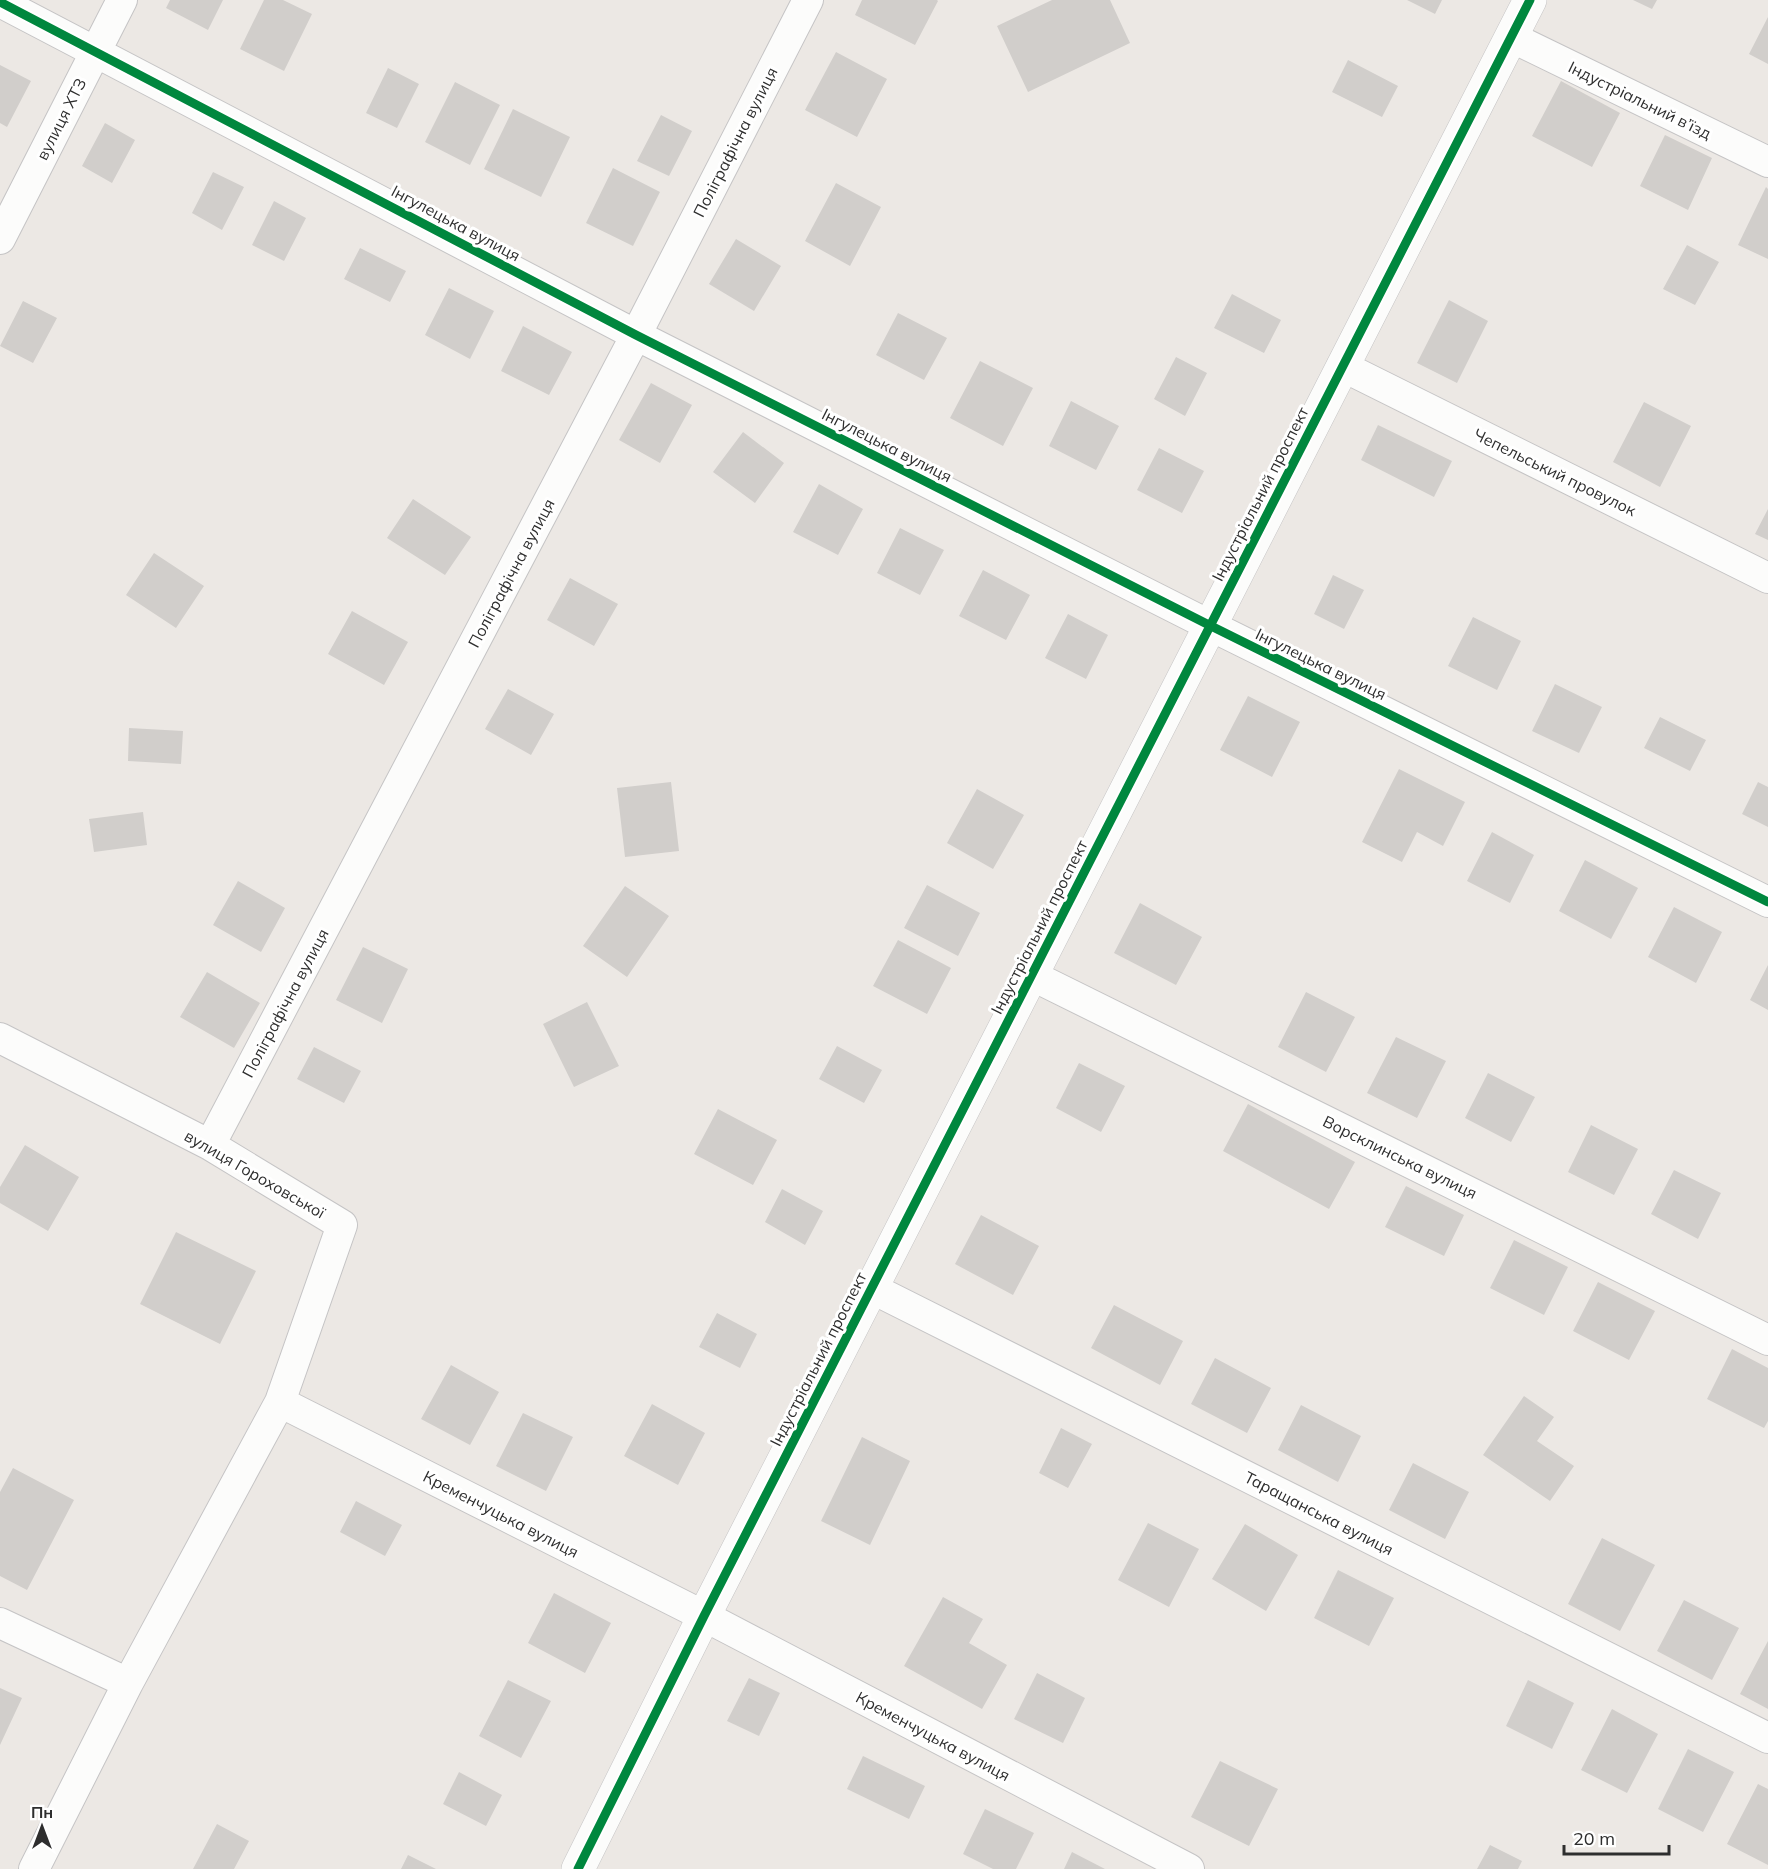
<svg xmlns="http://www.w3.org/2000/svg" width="1768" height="1869" viewBox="0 0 1768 1869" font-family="Mulish,sans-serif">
	<rect width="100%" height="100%" fill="#ece8e4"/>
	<path fill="#d1cecb" d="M170,0H223L208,30L166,8Z
		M264,0H283L312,14L284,71L240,49Z
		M862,0H937L938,1L915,45L855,15Z
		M1052,0H1110L1130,43L1028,92L997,26Z
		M1407,0H1442L1435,14Z
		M1633,0H1657L1652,9Z
		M1768,17V64L1749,54Z
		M836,52L887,79L857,137L805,110Z
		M1348,60L1398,86L1382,117L1332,92Z
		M0,65L31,81L7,127L0,123Z
		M388,68L419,84L397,128L366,113Z
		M1561,81L1620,113L1592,167L1532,136Z
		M455,82L500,105L470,165L425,142Z
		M513,109L570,137L541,197L484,169Z
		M661,115L692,131L669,176L637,161Z
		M105,123L135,140L112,183L82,166Z
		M1665,135L1712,158L1688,210L1640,186Z
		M613,168L660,192L633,246L586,223Z
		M213,172L244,187L222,230L192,213Z
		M836,183L881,207L850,266L805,241Z
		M1766,187L1768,189V259L1738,245Z
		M274,201L306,218L284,261L252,245Z
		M736,239L781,266L754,311L709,284Z
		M1687,245L1719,262L1695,305L1663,289Z
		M360,248L406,271L390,302L344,279Z
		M449,288L494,311L470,359L425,335Z
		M1232,294L1281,320L1264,353L1214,328Z
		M1449,300L1488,321L1457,383L1417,363Z
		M23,301L57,318L33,363L0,346Z
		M898,313L947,338L924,380L876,355Z
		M523,326L572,352L549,395L501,371Z
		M1176,357L1207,373L1185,416L1154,399Z
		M980,361L1033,388L1003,446L950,418Z
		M651,383L692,405L660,463L619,440Z
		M1071,401L1119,426L1096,470L1049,446Z
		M1644,402L1691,426L1660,487L1613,462Z
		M1378,425L1452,461L1434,497L1361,460Z
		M743,432L784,463L755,503L713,472Z
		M1159,448L1204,471L1182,513L1137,490Z
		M819,484L863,509L838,555L793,532Z
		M413,499L471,537L445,575L387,538Z
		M1768,509V540L1755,534Z
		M900,528L944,550L920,595L877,573Z
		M154,553L204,586L176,628L126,595Z
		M983,570L1030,595L1006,640L959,616Z
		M1333,575L1364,590L1344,629L1314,614Z
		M570,578L618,604L594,646L547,620Z
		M352,611L408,642L384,685L328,654Z
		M1068,614L1108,635L1086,679L1045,658Z
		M1473,617L1521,641L1497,690L1448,666Z
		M1555,684L1602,707L1579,753L1532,731Z
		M508,689L554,714L531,755L485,729Z
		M1248,696L1300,722L1272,777L1220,750Z
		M1660,717L1706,740L1690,771L1644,748Z
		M129,728L183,731L181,764L128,761Z
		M1399,769L1465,802L1443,846L1417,832L1402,862L1362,842Z
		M671,782L679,851L625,857L617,788Z
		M1758,782L1768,787V827L1742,814Z
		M977,789L1024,815L993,869L947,843Z
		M143,812L147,845L94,852L89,819Z
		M1492,832L1534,855L1510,903L1467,881Z
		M1585,860L1638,888L1611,939L1559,911Z
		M238,881L285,908L261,952L213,925Z
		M927,885L980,913L958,956L904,928Z
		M625,886L669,916L627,977L583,946Z
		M1140,903L1202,937L1176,985L1114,953Z
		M1674,907L1722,932L1696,983L1648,957Z
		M898,940L951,968L927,1014L873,986Z
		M363,947L408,969L382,1023L336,1000Z
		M1768,965V1010L1750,1000Z
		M207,972L260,1003L234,1048L180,1017Z
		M1306,992L1355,1017L1326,1072L1278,1047Z
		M587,1002L619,1066L574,1087L543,1024Z
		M1396,1037L1446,1061L1417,1118L1367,1093Z
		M837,1046L882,1070L864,1103L819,1079Z
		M314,1047L361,1071L344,1103L297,1079Z
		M1079,1063L1125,1086L1101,1132L1056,1108Z
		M1488,1073L1535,1097L1511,1142L1465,1118Z
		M1248,1104L1355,1162L1329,1209L1223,1151Z
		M718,1109L777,1140L753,1185L694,1154Z
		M1591,1125L1638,1149L1614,1195L1568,1172Z
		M25,1145L79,1177L48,1231L0,1203V1187Z
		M1674,1170L1721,1193L1698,1239L1651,1214Z
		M1406,1186L1464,1215L1444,1256L1385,1227Z
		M782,1189L823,1211L805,1245L765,1222Z
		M981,1215L1039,1246L1013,1295L955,1264Z
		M176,1232L256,1271L220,1344L140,1304Z
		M1514,1240L1568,1267L1544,1315L1490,1288Z
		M1598,1282L1655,1311L1629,1360L1573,1331Z
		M1114,1305L1183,1341L1160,1385L1091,1348Z
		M717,1313L757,1334L740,1368L699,1347Z
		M1732,1349L1768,1368V1421L1764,1428L1707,1399Z
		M1215,1358L1271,1388L1247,1433L1191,1404Z
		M451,1365L499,1392L470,1445L421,1419Z
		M1524,1396L1554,1417L1537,1441L1574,1466L1550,1501L1483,1455Z
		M652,1404L705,1433L678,1485L624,1456Z
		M1301,1405L1361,1436L1338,1482L1278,1450Z
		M523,1413L573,1437L546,1491L496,1466Z
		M1061,1428L1092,1444L1068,1488L1039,1473Z
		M862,1437L910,1461L870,1545L821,1521Z
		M1413,1463L1469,1492L1445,1539L1389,1510Z
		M13,1468L74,1500L27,1590L0,1576V1492Z
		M356,1501L402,1525L385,1556L340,1532Z
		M1148,1523L1199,1549L1169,1607L1118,1580Z
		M1245,1524L1298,1555L1266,1611L1212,1579Z
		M1602,1538L1655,1565L1620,1631L1568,1604Z
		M1338,1570L1394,1598L1369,1646L1314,1618Z
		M554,1593L611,1623L585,1673L528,1643Z
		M943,1597L983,1619L969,1643L1007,1665L982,1709L904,1666Z
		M1684,1600L1739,1628L1712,1680L1657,1651Z
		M1768,1641V1709L1740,1694Z
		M1037,1673L1085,1698L1063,1743L1014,1719Z
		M749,1678L780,1693L759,1736L727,1721Z
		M508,1680L551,1701L521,1758L479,1736Z
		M1528,1680L1574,1703L1552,1749L1506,1726Z
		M0,1688L22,1698L0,1745Z
		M1612,1709L1658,1734L1627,1793L1581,1770Z
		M1688,1749L1734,1772L1703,1832L1658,1809Z
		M863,1756L925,1786L909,1819L847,1789Z
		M1220,1761L1278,1789L1249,1846L1191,1817Z
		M459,1772L502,1795L486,1826L443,1804Z
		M1758,1784L1768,1789V1865L1727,1844Z
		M985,1809L1034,1833L1016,1869H993L963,1854Z
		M217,1824L249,1841L234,1869H193Z
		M1490,1845L1522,1861L1518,1869H1477Z
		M1072,1852L1105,1869H1064Z
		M408,1855L436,1869H401Z"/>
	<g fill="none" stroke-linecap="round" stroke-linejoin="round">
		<defs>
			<path id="street" d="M0,2L636,335L1209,625L1768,902
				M1511,37L1768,162
				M0,239L122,0
				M1342,366L1768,578
				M1031,975L1768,1340
				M0,1038L210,1145L342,1225L280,1402
				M210,1145L636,335L808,0
				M871,1288L1768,1738
				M0,1623L128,1683
				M34,1869L128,1683L280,1402L704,1616L1189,1869"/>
			<path id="secondary" d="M578,1869L704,1616L1530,0"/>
		</defs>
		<use href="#street" stroke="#c5c4c5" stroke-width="32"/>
		<use href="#secondary" stroke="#c5c4c5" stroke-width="34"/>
		<use href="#street" stroke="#fcfcfb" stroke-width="30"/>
		<use href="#secondary" stroke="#fcfcfb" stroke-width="33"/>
		<defs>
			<path id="cycleway" d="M0,2L636,335L1209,625L1768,902
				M578,1869L704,1616L1530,0"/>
		</defs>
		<use href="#cycleway" stroke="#fff" stroke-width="13"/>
		<use href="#cycleway" stroke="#00873e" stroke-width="9"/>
	</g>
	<g text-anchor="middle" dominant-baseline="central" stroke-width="6" stroke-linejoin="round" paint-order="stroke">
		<g font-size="16" fill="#2e2e2e" stroke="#fff">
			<text transform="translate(1640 100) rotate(26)">Індустріальний в’їзд</text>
			<text transform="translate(61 119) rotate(-63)">вулиця ХТЗ</text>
			<text transform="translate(735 142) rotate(-63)">Поліграфічна вулиця</text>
			<text transform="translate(456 223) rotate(28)">Інгулецька вулиця</text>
			<text transform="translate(887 445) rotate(27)">Інгулецька вулиця</text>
			<text transform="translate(1555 472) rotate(26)">Чепельський провулок</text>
			<text transform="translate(1260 494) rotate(-63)">Індустріальний проспект</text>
			<text transform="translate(511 573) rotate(-62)">Поліграфічна вулиця</text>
			<text transform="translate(1321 664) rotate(26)">Інгулецька вулиця</text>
			<text transform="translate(1039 927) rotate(-63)">Індустріальний проспект</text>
			<text transform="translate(285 1003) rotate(-62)">Поліграфічна вулиця</text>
			<text transform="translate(1400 1157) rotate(26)">Ворсклинська вулиця</text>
			<text transform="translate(255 1174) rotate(30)">вулиця Гороховської</text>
			<text transform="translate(818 1359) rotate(-63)">Індустріальний проспект</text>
			<text transform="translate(1319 1513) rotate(27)">Таращанська вулиця</text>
			<text transform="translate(501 1514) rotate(27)">Кременчуцька вулиця</text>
			<text transform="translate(933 1736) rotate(28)">Кременчуцька вулиця</text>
		</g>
	</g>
	<g transform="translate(42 1827)" stroke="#ffffff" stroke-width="4.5" paint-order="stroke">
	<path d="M0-4.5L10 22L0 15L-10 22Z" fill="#2e2e2e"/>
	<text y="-9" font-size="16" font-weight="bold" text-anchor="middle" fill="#2e2e2e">Пн</text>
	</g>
	<path d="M1564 1845v9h105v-9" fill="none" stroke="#2e2e2e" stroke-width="3"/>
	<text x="1573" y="1845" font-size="18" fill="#2e2e2e" stroke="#ffffff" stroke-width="4.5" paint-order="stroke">20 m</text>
</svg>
